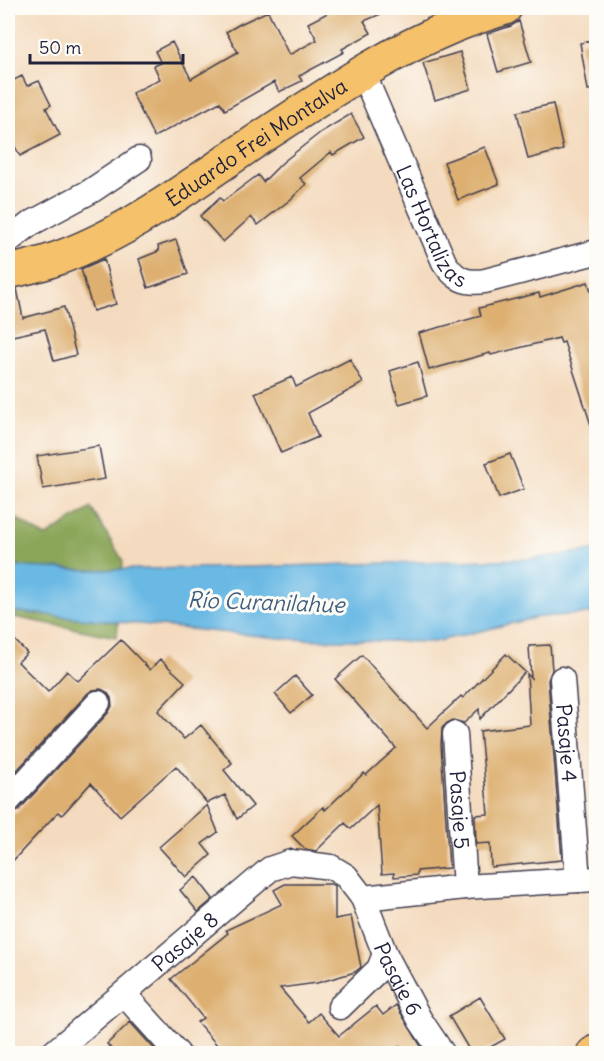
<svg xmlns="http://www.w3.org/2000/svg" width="604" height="1061" viewBox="0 0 604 1061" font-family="Delius,sans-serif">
	<rect width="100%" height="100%" fill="#fdfcf7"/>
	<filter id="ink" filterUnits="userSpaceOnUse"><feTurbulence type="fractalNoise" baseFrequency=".0167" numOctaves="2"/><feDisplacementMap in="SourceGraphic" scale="12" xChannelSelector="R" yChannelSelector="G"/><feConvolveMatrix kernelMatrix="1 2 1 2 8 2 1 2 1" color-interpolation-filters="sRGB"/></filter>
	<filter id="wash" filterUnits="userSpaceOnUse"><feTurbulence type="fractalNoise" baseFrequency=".008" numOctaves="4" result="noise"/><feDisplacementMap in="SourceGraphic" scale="24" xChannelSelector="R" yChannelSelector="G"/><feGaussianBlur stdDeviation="1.35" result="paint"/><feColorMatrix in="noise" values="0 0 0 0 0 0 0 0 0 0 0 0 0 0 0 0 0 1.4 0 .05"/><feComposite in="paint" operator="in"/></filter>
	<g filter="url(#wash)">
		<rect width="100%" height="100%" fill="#f4dbbf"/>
		<path fill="#8aa658" stroke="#56644a" stroke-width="1.5" d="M8,508L14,517L45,537L91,508L123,561L117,637L8,616Z"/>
		<path fill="#6ab9e4" stroke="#466e90" stroke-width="1.5" d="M596,550V613L539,617L434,642L290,639L8,611V566L88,570L250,567L530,559Z"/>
		<g id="blocks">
			<path fill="#ddaf70" d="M337,8H395L364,21L371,33L342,49L344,52L299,76L302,81L279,92L274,82L225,110L220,102L154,137L132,93L160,79L154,66L161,63L155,51L172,42L191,79L238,52L226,32L240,24L268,11L289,55L317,40L308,23Z
				M519,21L531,62L498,72L487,34L511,26Z
				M597,40V89L588,90L580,43Z
				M460,52L471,89L435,100L423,63Z
				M22,76L27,86L39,81L51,105L46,108L60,135L20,156L8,133V83Z
				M553,104L563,150L528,159L517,112Z
				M351,114L364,137L333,155L331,152L300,178L306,184L291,199L258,225L251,217L223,242L200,216L220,198L223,201L258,175L263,182L283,162L321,132Z
				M485,147L499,184L458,200L444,162Z
				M176,240L188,274L148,288L139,259L159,251L158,246Z
				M104,259L116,304L93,311L81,269Z
				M588,282L597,309V430L593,431L564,342L561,343L559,338L491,355L490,353L429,370L419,333L481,316L479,308L539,293L540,297Z
				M17,289L23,318L64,307L76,355L54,361L45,329L8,337V290Z
				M350,359L363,383L308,413L318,437L281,453L255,393L292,377L296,387Z
				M418,362L427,396L399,404L390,371Z
				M99,446L105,479L43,489L37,456Z
				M510,454L524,489L499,498L486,463Z
				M8,633L27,653L18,662L48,692L67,671L78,681L121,640L150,670L160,659L185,682L158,711L184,739L201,725L232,763L224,770L253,806L237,819L225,795L207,803L176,766L120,816L91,783L62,815L58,812L8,866V815L18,811L108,713L112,706L111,698L107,692L101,689L93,690L88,693L8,780Z
				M550,645L552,670L548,680L562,860L491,867L490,843L476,844L475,815L488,814L480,731L530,725L527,674L531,678L529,646Z
				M506,654L525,672L480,719L479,709L464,723L453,720L447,723L442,728L441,745L449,868L417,871V875L394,877V873L382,874L377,805L351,829L345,823L316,851L305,849L292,836L323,807L325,810L364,773L366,775L396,748L335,679L362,655L427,728L461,696L463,698Z
				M295,676L312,695L291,713L275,694Z
				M207,805L218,832L202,844L211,855L186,877L159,847Z
				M196,877L213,899L198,912L180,890Z
				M285,884H331L335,886V919L351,916L361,967L355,972L317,983L280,988L309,1022L319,1013L339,1036L376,1006L383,1015L396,1005L425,1053H406L400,1046L390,1053H224L197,1022L203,1018L171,979L228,933L226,930L282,904L274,890Z
				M480,997L505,1039L480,1053H471L449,1016Z
				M130,1022L158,1053H115L107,1044Z"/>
		</g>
	</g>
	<g filter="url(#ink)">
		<use href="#blocks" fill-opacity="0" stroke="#423e4f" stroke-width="1.5"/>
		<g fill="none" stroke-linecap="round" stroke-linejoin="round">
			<defs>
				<g id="street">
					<path id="s1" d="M363,73L444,262C455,279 465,284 485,281L596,252"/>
					<path d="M8,241L30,224L91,191L139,159"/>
					<path id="s2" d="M562,679L578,880"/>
					<path id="s3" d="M455,734L465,887"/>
					<path d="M8,801L98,703"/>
					<path id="s4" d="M363,898L385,954L420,1020L443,1054"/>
					<path d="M124,994L178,1054"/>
					<path d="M340,1007L379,969L385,954"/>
					<path id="s5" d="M52,1054L270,869L291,862L331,867L346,876L363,898L465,887L596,879"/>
				</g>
				<g id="primary">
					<path id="s6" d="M8,272C21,269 34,266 47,262C130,235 199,178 271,131C328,94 386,54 449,28C467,20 486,14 505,8"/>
					<path d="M593,1054L596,1052"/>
				</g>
			</defs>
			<use href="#street" stroke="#423e4f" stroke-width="27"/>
			<use href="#primary" stroke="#423e4f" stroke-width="36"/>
			<use href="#street" stroke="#fff" stroke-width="24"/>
			<use href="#primary" stroke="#f5c16b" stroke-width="33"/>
		</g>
	</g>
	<g text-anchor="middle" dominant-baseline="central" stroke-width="6" stroke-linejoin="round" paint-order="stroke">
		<g font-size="21" fill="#22223b" stroke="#fdfcf7">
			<text stroke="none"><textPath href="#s6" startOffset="282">Eduardo Frei Montalva</textPath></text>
			<text stroke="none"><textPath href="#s1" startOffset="168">Las Hortalizas</textPath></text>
			<text stroke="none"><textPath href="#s2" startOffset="64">Pasaje 4</textPath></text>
			<text stroke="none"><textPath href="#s3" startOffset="76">Pasaje 5</textPath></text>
			<text stroke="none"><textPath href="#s5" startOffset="174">Pasaje 8</textPath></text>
			<text stroke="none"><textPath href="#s4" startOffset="88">Pasaje 6</textPath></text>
		</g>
		<g font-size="22" font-style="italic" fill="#3f5e7f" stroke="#fdfcf7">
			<text transform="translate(266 602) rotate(2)">Río Curanilahue</text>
		</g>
	</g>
	<rect width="604" height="1061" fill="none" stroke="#fdfcf7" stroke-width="30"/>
	<path d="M30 54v9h153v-9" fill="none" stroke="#22223b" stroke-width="3"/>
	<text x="39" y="54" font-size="18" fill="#22223b" stroke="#fdfcf7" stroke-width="4.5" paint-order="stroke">50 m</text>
</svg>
